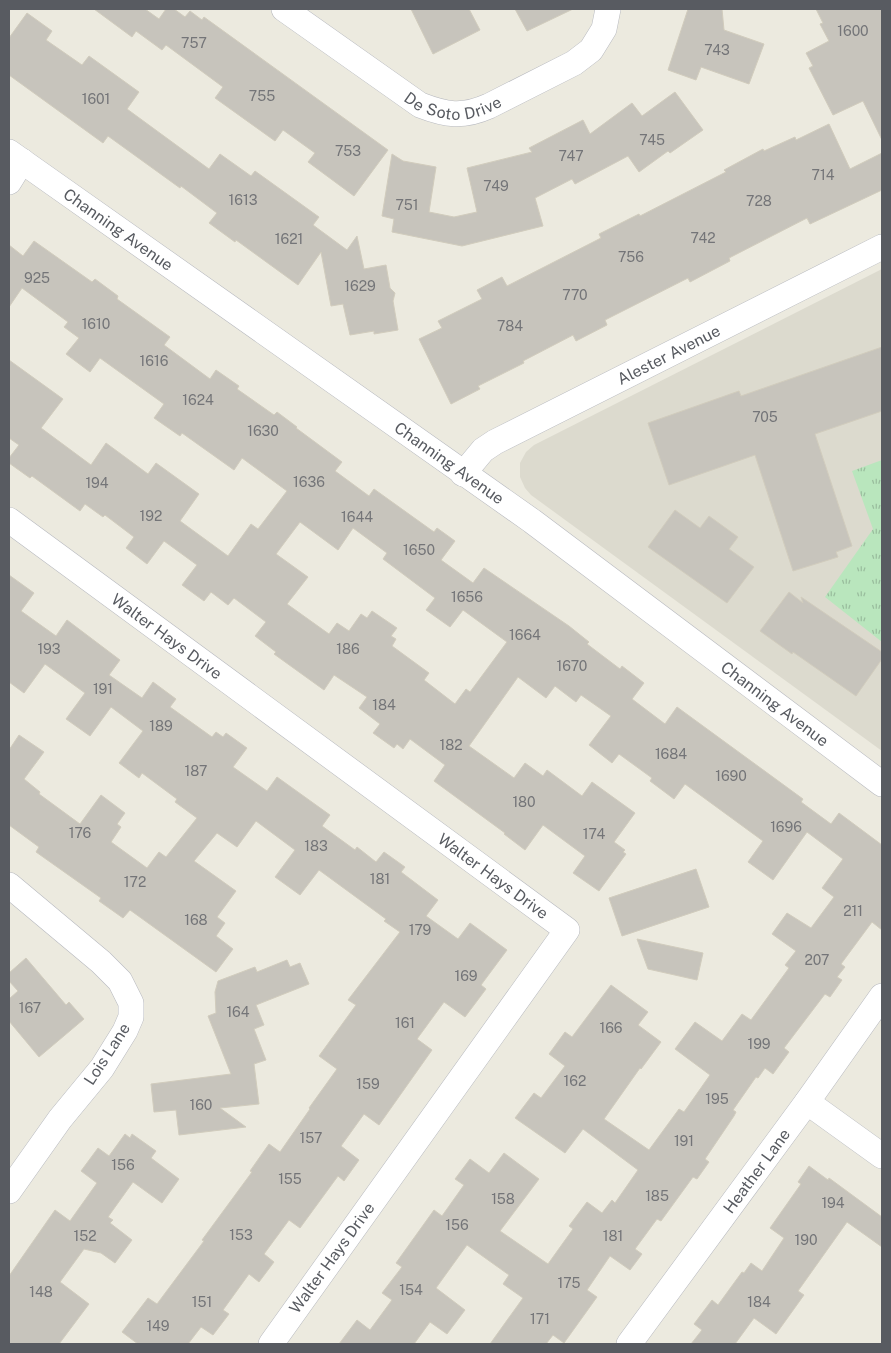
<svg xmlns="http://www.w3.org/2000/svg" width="891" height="1353" viewBox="0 0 891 1353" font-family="'Public Sans',sans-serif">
	<defs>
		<pattern id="park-tufts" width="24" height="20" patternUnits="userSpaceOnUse" patternTransform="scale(1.25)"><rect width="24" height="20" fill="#b9e6bd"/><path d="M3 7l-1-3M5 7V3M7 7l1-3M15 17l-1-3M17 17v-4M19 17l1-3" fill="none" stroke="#99bd9d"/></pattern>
	</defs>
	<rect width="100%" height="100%" fill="#eceadf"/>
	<path fill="#dcdace" d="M882,269V751L531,495L525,488L520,477V463L526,452L534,445Z"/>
	<path fill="url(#park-tufts)" d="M882,460V642L825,597L873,529L852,471Z"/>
	<path fill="#c7c4bc" stroke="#d1ccbd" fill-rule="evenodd" d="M94,9H145L159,19L166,9H174L185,17L190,11L202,20L204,17L388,150L354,196L308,162L315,153L283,130L275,141L215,98L223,87L166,45L162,50L136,31L132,37Z
		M411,9H469L480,30L433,54Z
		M515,9H573L527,31Z
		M688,9H722L724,30L764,44L749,84L701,67L696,80L668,70Z
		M816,9H882V140L863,101L833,115L809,68L813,66L806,53L829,41L820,24L823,23Z
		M27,13L52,31L46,40L82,65L89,56L139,92L127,109L209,169L220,154L251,176L255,171L319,217L313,225L347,250L357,236L364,269L386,265L390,288L395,293L393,301L398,330L374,334V331L350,335L343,304L331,306L321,252L298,285L236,240L235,242L209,223L217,213L181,186L180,188L108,136L103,143L9,75V38Z
		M675,92L703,130L670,153L668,151L639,172L628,156L575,184L572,179L535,198L543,226L462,246L392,232L394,219L382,216L392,154L403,161L436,167L429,212L454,217L477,212L467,168L532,152L529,148L583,120L590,134L632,103L642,116Z
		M829,124L850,169L882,153V190L810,224L807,218L729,258L730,261L690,282L688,278L605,320L607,325L576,341L573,335L523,361L524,363L478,386L480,389L451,404L419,339L442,328L438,321L482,299L477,290L502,277L507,286L601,238L599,234L639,214L640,216L726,172L724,170L763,149L764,151L795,137L796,140Z
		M34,241L92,282L95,279L118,296L117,299L170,337L164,345L210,379L216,370L239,386L237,389L274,415L277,412L297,427L296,428L342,462L335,471L369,496L374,489L434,532L437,528L455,541L441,560L473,583L484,568L569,626L589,642L587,644L620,669L622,666L644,683L632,699L665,724L677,707L803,799L801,802L831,824L839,813L882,845V930L872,922L841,964L845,967L837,977L842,980L830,997L825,994L784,1048L789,1052L773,1074L765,1068L758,1078L756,1077L733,1110L736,1112L734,1116L705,1159L709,1162L697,1179L693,1177L661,1221L657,1219L635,1249L642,1254L630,1270L610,1256L587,1290L597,1297L564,1343L553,1335L546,1344H490L523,1298L503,1284L509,1275L467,1245L436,1288L465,1310L447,1334L430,1322L414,1344H339L357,1320L370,1330L392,1300L382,1293L402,1267L396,1263L434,1210L442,1216L464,1185L455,1179L470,1159L489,1173L504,1153L539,1179L500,1231L548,1264L573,1229L569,1226L587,1202L602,1213L612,1200L615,1203L638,1170L583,1129L565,1153L515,1118L534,1093L541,1098L565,1066L549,1054L565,1032L572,1037L611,985L648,1012L638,1025L661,1042L641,1069L640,1068L604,1119L649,1150L679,1109L684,1112L710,1075L675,1049L695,1022L722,1041L742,1014L751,1020L789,968L785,965L796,951L772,934L787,913L811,928L834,897L822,888L843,859L807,832L773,880L748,862L763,841L685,784L674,799L650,781L652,778L619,754L612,763L589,745L611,716L581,695L576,702L555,686L546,698L518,677L469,746L514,778L525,763L543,776L547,770L582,796L592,782L635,813L614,842L625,850L623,852L626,854L599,891L573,873L585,856L543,825L525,850L504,834L505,833L434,781L445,765L410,739L403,749L397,744L394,748L373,733L380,724L359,708L367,697L334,675L324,690L274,654L276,652L255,636L266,622L234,598L228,605L211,592L204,601L182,585L197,565L164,541L147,564L126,548L134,537L105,515L103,517L85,504L80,511L32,476L30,478L9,463V458L19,445L9,438V360L63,399L41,428L91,465L106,443L148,474L156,463L199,494L180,521L228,556L251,524L258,529L287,491L242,458L234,470L182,433L180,436L154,418L164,404L100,358L90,372L66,354L79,338L64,327L68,322L22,288L9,307V245L23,256ZM300,522L338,550L353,528L387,553L383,559L435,598L426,610L450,627L463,610L507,642L470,692L466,689L455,704L424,680L429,673L392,646L396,639L391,636L397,628L372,611L367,618L361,614L349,631L337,623L329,634L287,604L308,577L276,554Z
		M882,347V411L815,434L852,546L836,552L838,557L793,571L755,455L669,485L648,423L739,391L741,396Z
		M675,510L700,528L709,516L738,537L729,549L754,567L727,603L648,547Z
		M9,575L34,593L21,611L56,636L67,620L120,660L109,675L142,698L153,682L176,699L170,707L212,737L216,732L223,737L226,733L247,748L233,767L267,791L277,777L330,815L322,826L355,850L357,847L376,862L384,852L405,867L401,872L438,900L426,916L458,939L470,923L507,950L481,985L486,989L465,1017L444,1002L417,1039L432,1050L379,1125L364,1114L341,1146L359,1160L344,1181L338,1176L300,1228L289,1220L264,1254L274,1262L259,1282L249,1274L223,1310L229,1314L213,1335L201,1327L188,1344H138L122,1332L148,1298L157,1304L204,1241L202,1240L252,1172L250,1171L269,1144L280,1152L310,1109L309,1108L337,1069L319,1056L356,1005L348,1000L400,932L384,921L386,919L319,870L300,895L275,877L295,850L256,821L237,847L217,833L194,861L236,891L217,917L225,923L216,936L233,949L216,972L130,910L123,918L99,901L101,898L36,852L39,847L9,825V750L19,735L44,752L24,779L40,792L39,794L80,824L101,795L125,813L117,824L121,827L111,842L147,868L159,852L166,857L197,818L175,802L177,799L142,773L139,778L119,763L143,731L111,707L90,736L66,719L85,693L45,664L24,693L9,682Z
		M789,592L803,603L801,597L882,652V659L856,696L793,652L792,654L760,631Z
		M696,869L709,907L622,936L609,898Z
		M637,939L703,953L697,980L648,969Z
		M26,958L66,1005L69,1002L84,1019L39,1057L9,1021V999L18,991L9,981V973Z
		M287,960L290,967L300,963L309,984L256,1005L264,1025L254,1029L266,1060L254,1064L259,1104L220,1108L246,1127L179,1135L176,1110L154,1112L151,1084L231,1074L208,1016L216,1013L215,992L218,981L255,967L257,972Z
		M125,1134L130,1138L132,1134L156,1151L151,1158L179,1179L162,1203L133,1182L108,1217L113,1220L110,1223L132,1240L115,1263L101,1253L84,1249L60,1282L89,1304L59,1344H9V1276L55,1210L70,1221L97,1183L81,1171L98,1148L109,1156Z
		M809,1166L828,1180L829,1178L882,1217V1247L847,1222L798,1291L804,1295L776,1334L754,1318L735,1344H691L702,1330L694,1324L712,1300L718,1305L742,1272L744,1273L751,1263L762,1271L784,1238L770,1228L801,1184L798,1182Z"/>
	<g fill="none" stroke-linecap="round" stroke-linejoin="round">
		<defs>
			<g id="minor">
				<path id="s1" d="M284,9L420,105C446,115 462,118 489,106L574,63L591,50L604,29L608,9"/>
				<path id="s2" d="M9,152L532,521L882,784"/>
				<path d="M9,182L22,161"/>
				<path id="s3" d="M463,474L483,450L495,442L882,247"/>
				<path id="s4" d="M9,520L567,930L271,1344"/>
				<path d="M9,885L101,962L120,981L131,1003V1017L125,1031L102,1068L60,1119L9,1191"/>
				<path d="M807,1102L882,1156"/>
				<path id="s5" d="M629,1344L807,1102L882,996"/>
			</g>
		</defs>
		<use href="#minor" stroke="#b7b9bf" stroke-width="26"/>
		<use href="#minor" stroke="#fff" stroke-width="25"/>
	</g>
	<g text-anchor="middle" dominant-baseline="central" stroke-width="4.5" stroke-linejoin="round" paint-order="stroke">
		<g font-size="14" fill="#747578">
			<text x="853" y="31">1600</text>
			<text x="194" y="43">757</text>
			<text x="717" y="50">743</text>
			<text x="262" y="96">755</text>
			<text x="96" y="99">1601</text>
			<text x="652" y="140">745</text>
			<text x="348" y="151">753</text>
			<text x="571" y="156">747</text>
			<text x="823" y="175">714</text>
			<text x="496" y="186">749</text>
			<text x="243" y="200">1613</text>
			<text x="759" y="201">728</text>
			<text x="407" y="205">751</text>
			<text x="703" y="238">742</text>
			<text x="289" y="239">1621</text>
			<text x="631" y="257">756</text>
			<text x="37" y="278">925</text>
			<text x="360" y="286">1629</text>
			<text x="575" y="295">770</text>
			<text x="96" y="324">1610</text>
			<text x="510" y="326">784</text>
			<text x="154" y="361">1616</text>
			<text x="198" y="400">1624</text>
			<text x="765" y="417">705</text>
			<text x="263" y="431">1630</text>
			<text x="309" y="482">1636</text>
			<text x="97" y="483">194</text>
			<text x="151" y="516">192</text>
			<text x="357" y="517">1644</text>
			<text x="419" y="550">1650</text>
			<text x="467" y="597">1656</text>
			<text x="525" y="635">1664</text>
			<text x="49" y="649">193</text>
			<text x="348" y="649">186</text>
			<text x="572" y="666">1670</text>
			<text x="103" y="689">191</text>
			<text x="384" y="705">184</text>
			<text x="161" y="726">189</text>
			<text x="451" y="745">182</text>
			<text x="671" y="754">1684</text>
			<text x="196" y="771">187</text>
			<text x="731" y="776">1690</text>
			<text x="524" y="802">180</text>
			<text x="786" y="827">1696</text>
			<text x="80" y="833">176</text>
			<text x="594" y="834">174</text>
			<text x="316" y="846">183</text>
			<text x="380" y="879">181</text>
			<text x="135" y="882">172</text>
			<text x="853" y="911">211</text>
			<text x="196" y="920">168</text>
			<text x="420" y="930">179</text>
			<text x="817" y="960">207</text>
			<text x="466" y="976">169</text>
			<text x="30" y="1008">167</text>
			<text x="238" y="1012">164</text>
			<text x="405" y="1023">161</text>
			<text x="611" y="1028">166</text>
			<text x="759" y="1044">199</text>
			<text x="575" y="1081">162</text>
			<text x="368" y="1084">159</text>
			<text x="717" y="1099">195</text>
			<text x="201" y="1105">160</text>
			<text x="311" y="1138">157</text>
			<text x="684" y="1141">191</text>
			<text x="123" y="1165">156</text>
			<text x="290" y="1179">155</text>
			<text x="657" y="1196">185</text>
			<text x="503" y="1199">158</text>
			<text x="833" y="1203">194</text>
			<text x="457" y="1225">156</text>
			<text x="241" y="1235">153</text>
			<text x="85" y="1236">152</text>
			<text x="613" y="1236">181</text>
			<text x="806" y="1240">190</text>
			<text x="569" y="1283">175</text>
			<text x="411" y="1290">154</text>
			<text x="41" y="1292">148</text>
			<text x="202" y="1302">151</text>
			<text x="759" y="1302">184</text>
			<text x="540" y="1319">171</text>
			<text x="158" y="1326">149</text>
		</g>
		<g font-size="16" fill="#585b61" stroke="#fff">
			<text stroke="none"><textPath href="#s1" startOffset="200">De Soto Drive</textPath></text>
			<text stroke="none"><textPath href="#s2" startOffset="134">Channing Avenue</textPath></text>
			<text stroke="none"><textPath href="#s3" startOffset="240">Alester Avenue</textPath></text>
			<text stroke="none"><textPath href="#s2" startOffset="539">Channing Avenue</textPath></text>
			<text stroke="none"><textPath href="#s4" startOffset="196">Walter Hays Drive</textPath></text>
			<text stroke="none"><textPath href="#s2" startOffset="944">Channing Avenue</textPath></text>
			<text stroke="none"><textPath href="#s4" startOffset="601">Walter Hays Drive</textPath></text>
			<text transform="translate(107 1054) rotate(-57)">Lois Lane</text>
			<text stroke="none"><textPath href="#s5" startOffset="215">Heather Lane</textPath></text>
			<text transform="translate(332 1258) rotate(-54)">Walter Hays Drive</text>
		</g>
	</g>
	<rect width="891" height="1353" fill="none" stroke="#585b61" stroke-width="20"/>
</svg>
